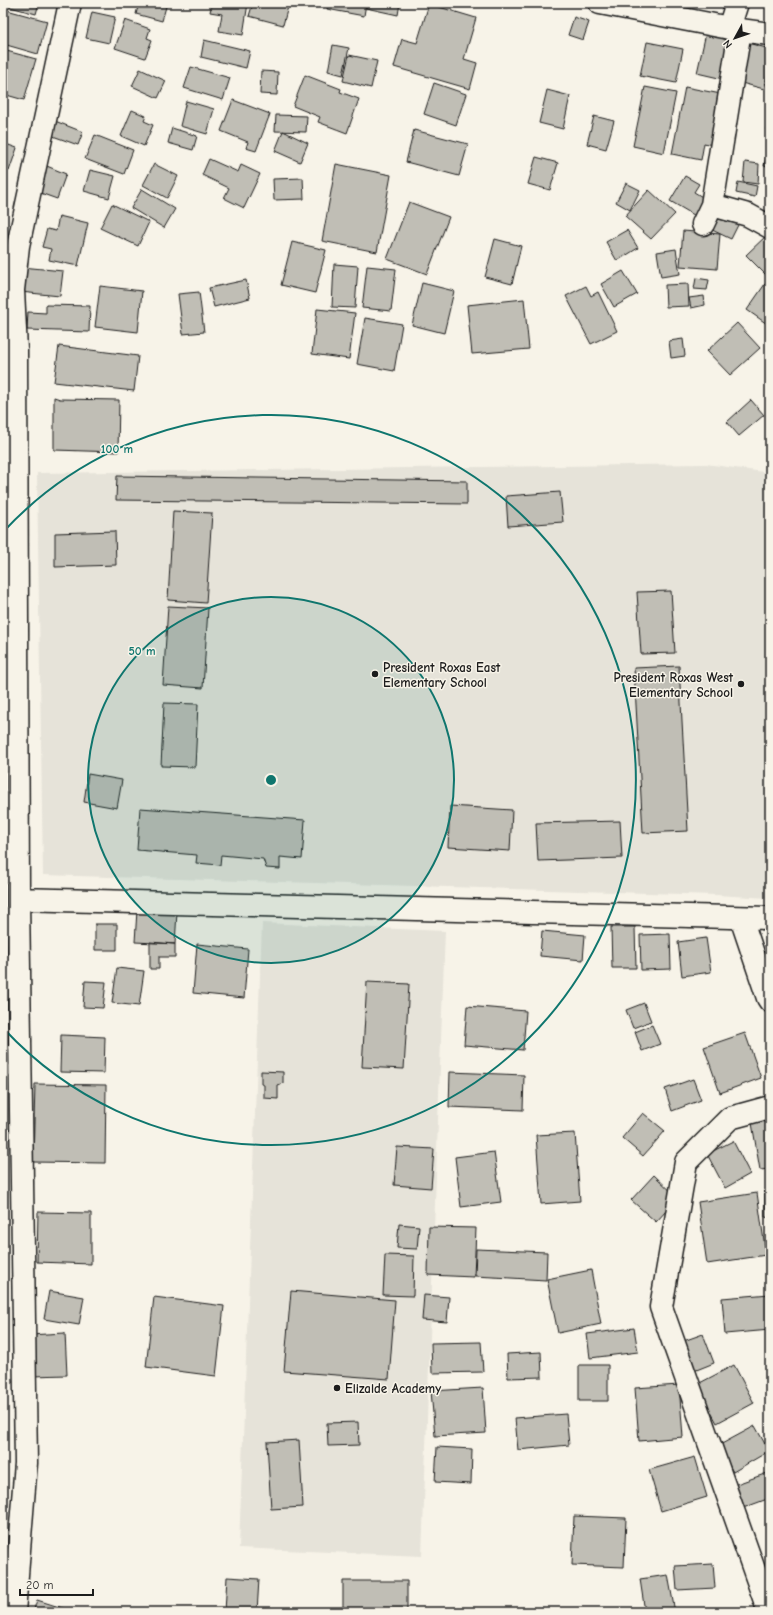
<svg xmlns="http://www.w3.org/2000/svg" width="773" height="1615" viewBox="0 0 773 1615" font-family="'Comic Neue',sans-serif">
	<rect width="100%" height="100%" fill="#f7f3e8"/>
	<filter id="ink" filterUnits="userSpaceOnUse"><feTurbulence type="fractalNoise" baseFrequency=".025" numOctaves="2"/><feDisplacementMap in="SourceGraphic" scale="8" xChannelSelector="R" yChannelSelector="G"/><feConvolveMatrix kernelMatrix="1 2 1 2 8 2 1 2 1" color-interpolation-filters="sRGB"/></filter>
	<g filter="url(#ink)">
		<path fill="#e6e3d9" d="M706,464L770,473V898L716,895L43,875L37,473Z
			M262,923L445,931L422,1556L239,1548Z"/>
		<path fill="#c0beb5" stroke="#1c1c1c" d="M3,3H39L36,14L3,5Z
			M139,3H167L162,21L136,14Z
			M212,3H248L243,35L219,31L222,14L210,12Z
			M253,3H289L283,25L249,16Z
			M328,3H366L364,16L327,9Z
			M367,3H400L398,15L366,8Z
			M429,4L476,18L464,59L477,63L470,89L394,67L402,39L417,43Z
			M3,9L47,21L38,54L3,44Z
			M92,12L115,17L109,43L86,38Z
			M574,17L589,22L583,40L568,35Z
			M125,20L150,29L147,38L152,40L145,58L115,48Z
			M706,33L732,39L723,79L697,73Z
			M204,40L250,51L246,68L201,57Z
			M647,42L683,49L676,83L640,76Z
			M744,42L770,49V66L764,89L734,81Z
			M333,45L349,48L343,75L328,71Z
			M3,50L36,59L24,100L3,94Z
			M349,55L377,61L371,88L343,81Z
			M191,67L230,78L223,100L184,88Z
			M140,69L166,81L158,98L132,86Z
			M261,71L278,72L277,95L260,94Z
			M305,75L341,89L340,92L359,99L347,133L318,122L320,117L293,106Z
			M434,83L466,94L456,125L424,114Z
			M645,87L676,93L664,153L633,146Z
			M685,87L726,95L716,146L704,143L701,160L672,154Z
			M547,90L570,96L563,129L539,123Z
			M233,100L270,114L256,151L246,148L248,142L221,131Z
			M186,101L214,109L207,134L180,126Z
			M770,104V131L766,130Z
			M132,110L146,116L144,121L153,125L144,146L121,136Z
			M276,115L307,116L306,132L275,131Z
			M594,116L614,121L606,149L587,144Z
			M55,121L83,132L78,145L50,135Z
			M172,128L197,136L193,150L168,143Z
			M414,130L468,144L459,176L406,162Z
			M283,131L308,143L300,162L275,151Z
			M95,135L133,150L124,174L85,159Z
			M3,143L17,148L9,171L3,169Z
			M768,149H770V167L764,166Z
			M536,157L558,163L550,190L528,184Z
			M209,159L238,172L241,165L260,174L244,208L224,198L229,188L202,175Z
			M745,162L759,164L758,184L743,182Z
			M42,164L66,174L57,199L32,190Z
			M154,164L178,176L167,198L143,185Z
			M336,164L391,175L377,252L322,241Z
			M90,170L115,176L109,198L84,191Z
			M685,176L699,184L694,192L709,201L699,218L670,201Z
			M303,178L304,199L274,200L273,179Z
			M738,182L757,186L755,197L736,193Z
			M626,183L640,190L630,210L616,202Z
			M142,189L175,209L164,228L131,208Z
			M649,190L675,214L651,239L625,216Z
			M409,202L449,217L427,274L387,259Z
			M112,204L149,222L138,246L100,228Z
			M720,209L741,219L731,239L710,229Z
			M59,216L88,223L78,266L49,260L51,249L42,247L47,229L56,231Z
			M627,230L638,248L617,261L606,242Z
			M683,231L720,234L717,269L680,266Z
			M768,234L770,236V279L746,255Z
			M495,239L521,246L512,284L485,277Z
			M292,242L326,250L315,293L281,285Z
			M676,249L680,274L661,277L657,252Z
			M334,264L358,266L355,308L332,307Z
			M367,266L396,269L391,311L362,308Z
			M22,267L63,271L60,296L20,292Z
			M623,271L637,294L614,307L601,284Z
			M696,278L709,280L707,290L694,289Z
			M246,280L250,298L214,307L209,288Z
			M422,283L454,291L444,333L412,325Z
			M688,284L689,306L666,307L665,285Z
			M765,284L770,287V326L747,310Z
			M100,286L142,291L138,332L95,327Z
			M586,286L591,296L598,292L617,331L591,344L566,296Z
			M199,292L204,332L183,334L178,294Z
			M704,296L705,305L691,308L689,298Z
			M524,299L529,349L472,354L467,305Z
			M46,305L90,306L89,332L27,330L28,312L46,313Z
			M317,309L355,313L349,359L312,354Z
			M365,318L402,324L394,371L357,364Z
			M737,323L760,348L730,375L707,351Z
			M683,339L685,356L671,358L669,341Z
			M59,346L138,356L134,391L54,382Z
			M54,397L60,399L119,400L118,452L54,450Z
			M751,400L764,415L739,436L727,422Z
			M117,476L467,481V504L116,500Z
			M560,492L563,522L508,526L506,496Z
			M173,511L212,513L206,603L168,600Z
			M115,531L116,565L55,567V533Z
			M671,591L675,653L641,654L637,592Z
			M168,606L208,608L203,688L163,685Z
			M679,666L688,831L643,833L634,668Z
			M164,703L198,704L195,767L161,766Z
			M88,774L122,780L117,808L84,802Z
			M450,806L512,810L510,851L448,847Z
			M140,808L305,820L302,859L280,857V869L266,868L263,859L221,855L220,865L196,863L197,855L137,850Z
			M620,821L622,858L538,861L536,823Z
			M137,910L177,912L175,944L135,942Z
			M95,924H117V950H95Z
			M611,927H635L636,968H612Z
			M542,931L585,935L583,960L540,956Z
			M670,934L671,969L641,970L640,935Z
			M3,938H9L8,984H3Z
			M706,938L711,972L682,976L678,942Z
			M150,942L175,944V957H159V969H150Z
			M197,944L248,949L244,998L193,993Z
			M117,968L144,971L139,1006L112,1003Z
			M85,981L106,982L103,1008L83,1007Z
			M367,982L409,984L404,1069L362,1067Z
			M644,1003L651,1021L633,1028L626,1010Z
			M467,1006L526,1011L523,1050L464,1045Z
			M652,1025L660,1044L642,1051L635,1032Z
			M745,1033L761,1078L720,1093L704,1047Z
			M61,1035L105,1037L104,1073L60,1072Z
			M261,1071L283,1072V1083L278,1085V1099L264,1098V1085L261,1084Z
			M450,1072L524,1075L523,1110L449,1107Z
			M693,1079L701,1100L672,1111L665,1089Z
			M35,1084L106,1085L105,1163L33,1162Z
			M643,1113L665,1131L643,1156L622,1138Z
			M770,1121V1169L760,1170L752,1123Z
			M575,1133L580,1201L541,1204L536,1135Z
			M733,1141L750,1174L725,1188L707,1154Z
			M397,1147L434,1149L431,1188L394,1185Z
			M494,1152L501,1202L461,1207L455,1157Z
			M654,1175L678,1198L656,1222L631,1200Z
			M765,1191H770V1218L765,1217Z
			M757,1193L766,1255L707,1264L698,1202Z
			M38,1212L91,1213V1264L37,1262Z
			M399,1224L419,1226L417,1249L397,1248Z
			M429,1227L476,1228L474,1277L428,1275Z
			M476,1249L547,1252L546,1280L475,1276Z
			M385,1255L414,1256L413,1296L383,1295Z
			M591,1270L601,1324L558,1333L547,1279Z
			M49,1291L84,1297L79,1325L44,1319Z
			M291,1291L395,1300L389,1379L284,1371Z
			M770,1294V1330L725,1334L722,1298Z
			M424,1295L449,1297L447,1322L422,1320Z
			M154,1297L224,1306L216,1376L146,1367Z
			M634,1328L638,1352L590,1358L587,1334Z
			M65,1333L67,1375L32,1376L29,1335Z
			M703,1334L714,1363L689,1373L678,1343Z
			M481,1342L483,1372L432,1373L431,1343Z
			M541,1352L542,1377L508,1378L507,1354Z
			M579,1365H608V1401H579Z
			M734,1365L754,1403L717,1423L696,1385Z
			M679,1385L683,1437L639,1441L635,1388Z
			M483,1388L486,1433L435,1436L431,1391Z
			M566,1414L569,1445L518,1450L515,1418Z
			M358,1422L359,1445L328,1446L327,1423Z
			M755,1426L769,1451L733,1472L718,1446Z
			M299,1440L303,1507L271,1509L267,1442Z
			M437,1447L472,1449L471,1484L435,1482Z
			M695,1457L707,1497L661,1511L649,1470Z
			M770,1472V1498L743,1508L734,1485Z
			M574,1516L626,1518L624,1567L572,1565Z
			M713,1564L715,1588L677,1590L675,1566Z
			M668,1575L675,1612H645L640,1579Z
			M227,1577L259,1579L257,1612H225Z
			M343,1581H407V1612H343Z
			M37,1600L75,1612H33Z"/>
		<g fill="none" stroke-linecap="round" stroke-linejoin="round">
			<defs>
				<path id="minor" d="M729,28L737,3
					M712,205L748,215L770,227
					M703,224L712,205L740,30
					M18,899L770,918
					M741,918L768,998L770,1001
					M14,1612L26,1463L18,899L16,350L13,290L18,246L70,3
					M769,1612L661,1307L686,1162L730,1118L770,1107"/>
				<path id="major" d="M600,3L740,30L770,34"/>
			</defs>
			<use href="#minor" stroke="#1c1c1c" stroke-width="25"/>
			<use href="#major" stroke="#1c1c1c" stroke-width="25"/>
			<use href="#minor" stroke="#f7f3e8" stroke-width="22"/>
			<use href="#major" stroke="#f7f3e8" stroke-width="22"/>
		</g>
	</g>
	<circle cx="271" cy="780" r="183" fill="#0f766e" fill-opacity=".12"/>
	<g fill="none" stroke="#0f766e" stroke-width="2">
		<circle cx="271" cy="780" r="183"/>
		<path d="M4 531A365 365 0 1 1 4 1029"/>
	</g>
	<g fill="#1c1c1c" stroke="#f7f3e8" stroke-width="1.5">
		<circle cx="375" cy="674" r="4"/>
		<circle cx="741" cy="684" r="4"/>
		<circle cx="337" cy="1388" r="4"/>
	</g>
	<g text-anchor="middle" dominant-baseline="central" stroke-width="3" stroke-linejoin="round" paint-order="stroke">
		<g font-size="13" font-weight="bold" fill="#1c1c1c" stroke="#f7f3e8" text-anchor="start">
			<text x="383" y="667">President Roxas East<tspan x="383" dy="15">Elementary School</tspan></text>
			<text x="733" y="677" text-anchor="end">President Roxas West<tspan x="733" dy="15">Elementary School</tspan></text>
			<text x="345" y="1388">Elizalde Academy</text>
		</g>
	</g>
	<circle cx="271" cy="780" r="6" fill="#0f766e" stroke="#f7f3e8" stroke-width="2"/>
	<g font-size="12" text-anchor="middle" font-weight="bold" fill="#0f766e" stroke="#f7f3e8" stroke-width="3" stroke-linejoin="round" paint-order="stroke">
		<text x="117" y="453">100 m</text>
		<text x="142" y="655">50 m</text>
	</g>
	<rect width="773" height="1615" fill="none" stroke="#f7f3e8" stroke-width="16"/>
	<rect x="8" y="8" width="757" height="1599" fill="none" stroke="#1c1c1c" stroke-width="1.5" filter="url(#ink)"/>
	<g transform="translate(735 38) rotate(230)" stroke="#f7f3e8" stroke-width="3" paint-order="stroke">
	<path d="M0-3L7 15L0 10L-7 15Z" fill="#1c1c1c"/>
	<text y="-6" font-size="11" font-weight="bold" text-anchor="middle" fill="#1c1c1c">N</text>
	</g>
	<path d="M20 1589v6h73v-6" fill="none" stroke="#1c1c1c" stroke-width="2"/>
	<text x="26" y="1589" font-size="12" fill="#1c1c1c" stroke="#f7f3e8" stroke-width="3" paint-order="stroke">20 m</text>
</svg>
